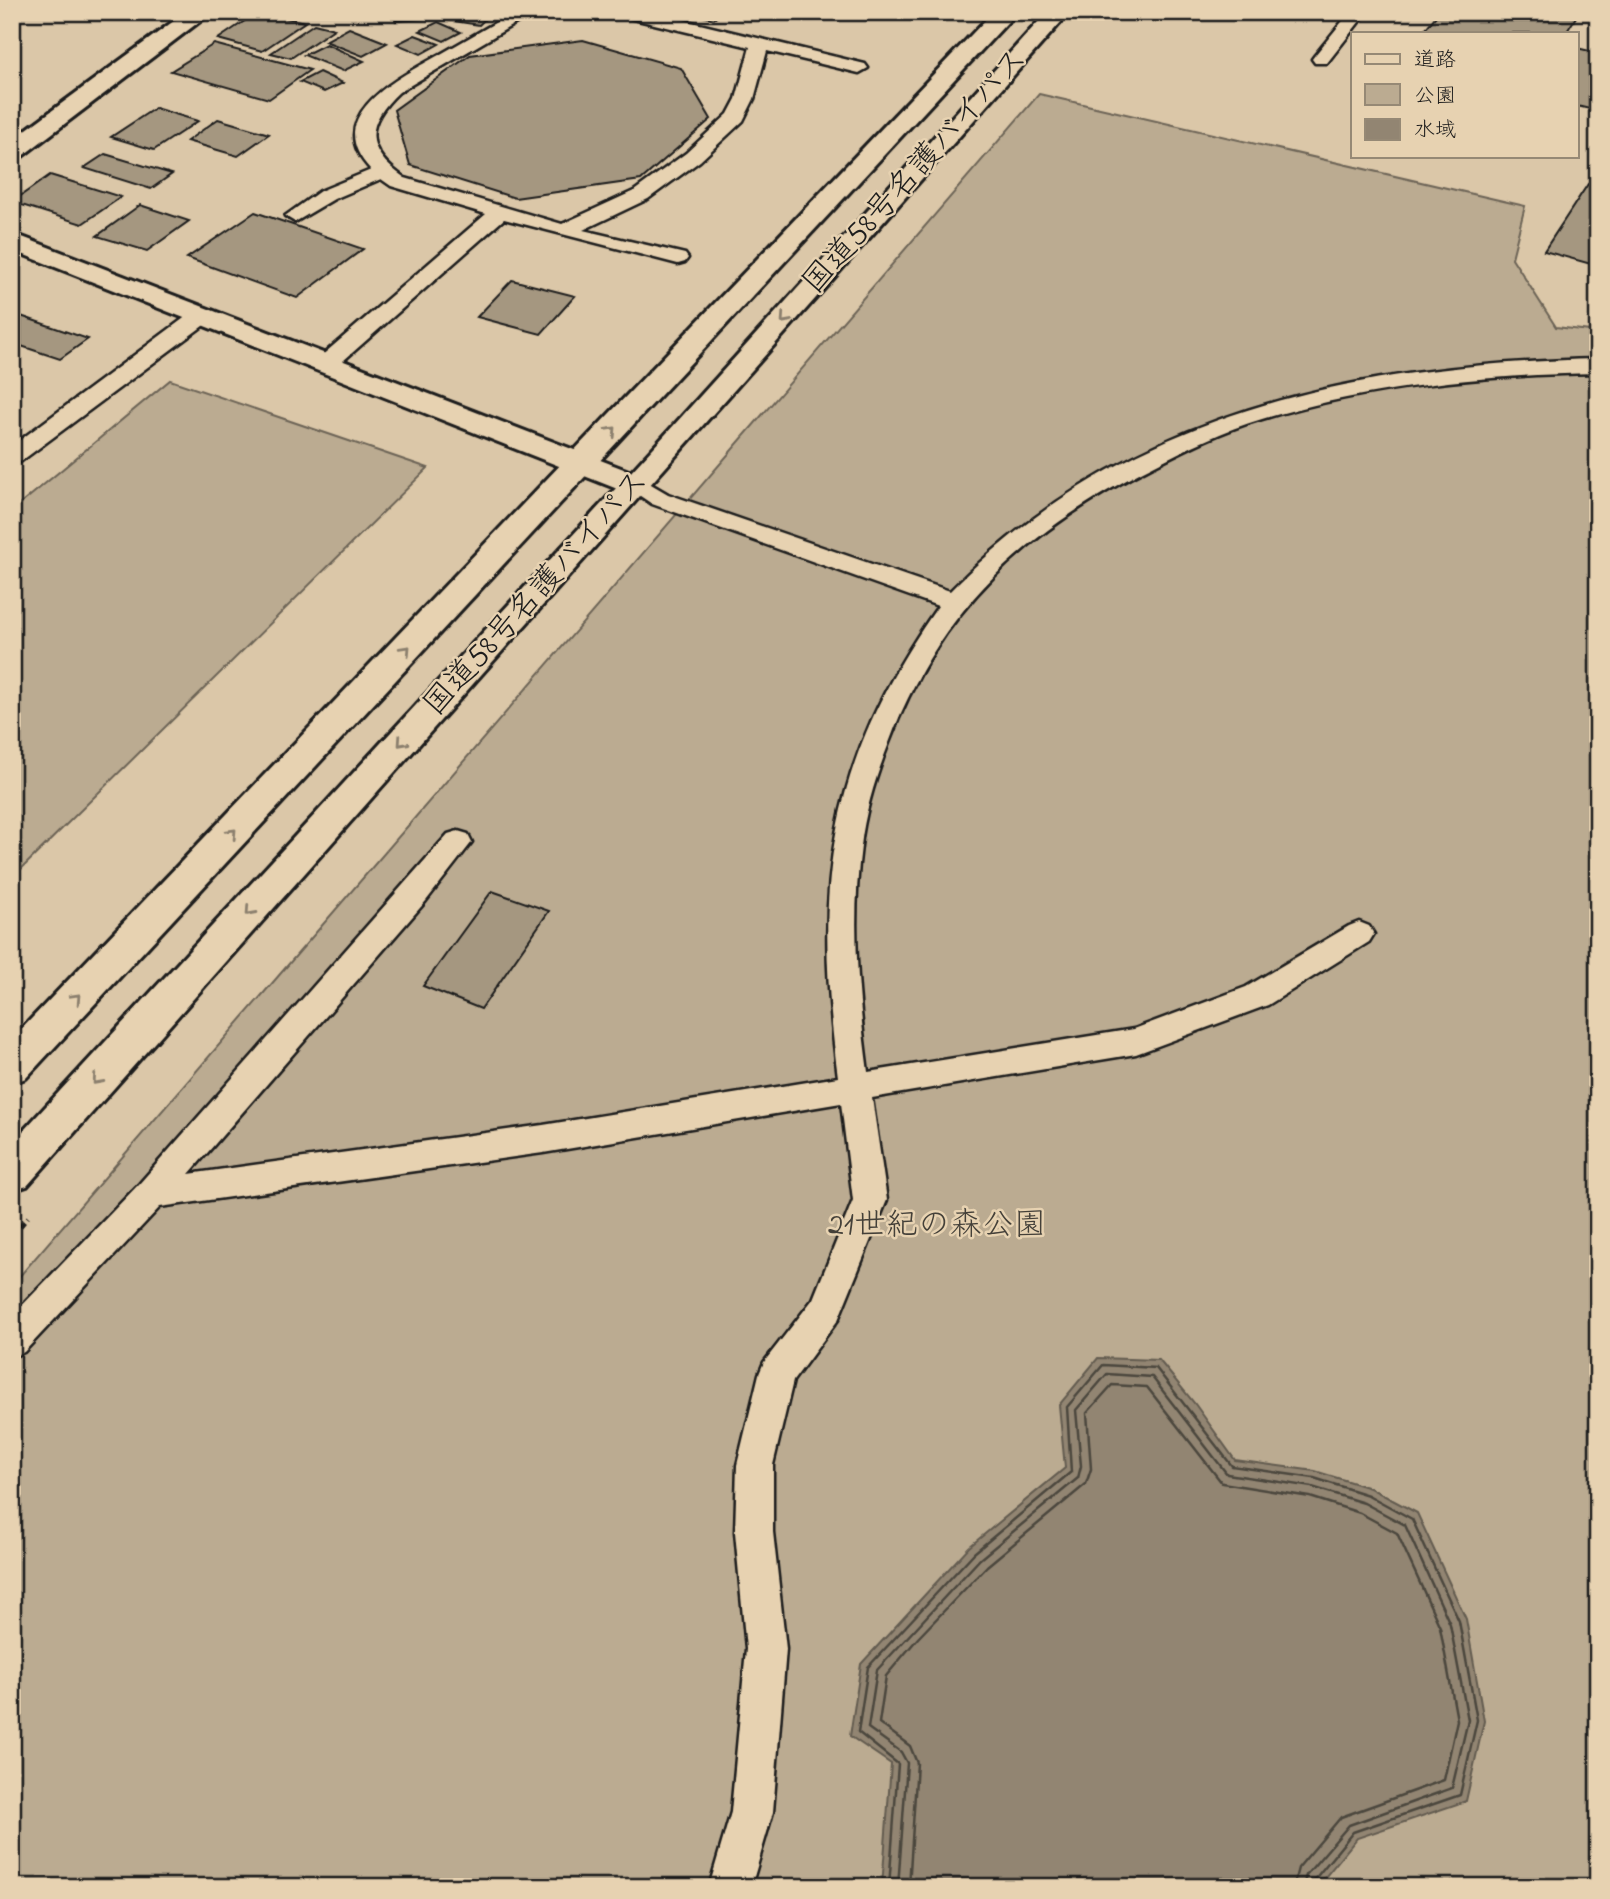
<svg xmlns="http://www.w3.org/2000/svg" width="1610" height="1899" viewBox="0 0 1610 1899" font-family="'Indie Flower','Klee One',sans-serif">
	<rect width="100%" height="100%" fill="#dbc7a8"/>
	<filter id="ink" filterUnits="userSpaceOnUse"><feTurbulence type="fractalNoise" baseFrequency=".0143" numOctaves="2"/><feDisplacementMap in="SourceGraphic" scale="14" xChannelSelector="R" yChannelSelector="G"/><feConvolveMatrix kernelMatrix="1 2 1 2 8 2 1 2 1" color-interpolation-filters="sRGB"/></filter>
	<g filter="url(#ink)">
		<path fill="#bbab91" stroke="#6c6456" stroke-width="2" d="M1039,94L1525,206L1512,258L1556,327L1598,332V1887H12V1285Z
			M170,380L428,468L12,878V511Z"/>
		<path fill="#928572" stroke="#635b50" stroke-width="2" d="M1098,1358L1159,1360L1195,1404L1235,1460L1315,1471L1370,1488L1417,1513L1466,1619L1484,1721L1466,1801L1357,1838L1317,1887H882L891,1764L850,1736L861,1664L969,1547L1065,1468L1059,1405Z"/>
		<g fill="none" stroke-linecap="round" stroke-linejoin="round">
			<path stroke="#4b463e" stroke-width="2.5" d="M889,1887L898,1764L858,1732L868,1667L974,1553L1071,1472L1067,1407L1103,1365L1156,1368L1232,1466L1314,1478L1368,1495L1412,1519L1459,1621L1477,1720L1460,1795L1353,1832L1314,1880L1312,1887
				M898,1887L907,1763L901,1752L868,1728L877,1670L980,1559L1078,1478L1081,1466L1076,1410L1107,1374L1152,1377L1227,1474L1312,1487L1364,1503L1405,1525L1450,1624L1468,1720L1452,1788L1349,1825L1306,1875L1303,1887
				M909,1887L917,1763L910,1746L879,1723L886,1676L918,1638L987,1566L1086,1484L1091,1469L1087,1413L1112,1385L1147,1387L1222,1483L1310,1497L1360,1513L1397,1533L1440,1627L1457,1720L1444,1780L1341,1817L1298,1868L1293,1887"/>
		</g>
		<path fill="#a59780" stroke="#1c1c1c" stroke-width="2" d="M258,12L305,22L262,51L218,39Z
			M397,12H441L440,18L396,21Z
			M457,12H474L489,15L479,25L448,20Z
			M687,12H722L714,19Z
			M1439,12H1579L1566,33H1422Z
			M438,22L461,32L444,41L420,31Z
			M314,24L334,29L291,58L271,53Z
			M349,28L387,43L363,56L325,41Z
			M415,35L439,44L421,54L397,44Z
			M583,40L681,68L711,119L641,180L515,198L410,165L394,110L470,55Z
			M214,44L310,70L269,99L171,71Z
			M326,44L364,61L343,71L304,55Z
			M1577,48L1598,53V111L1577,106Z
			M319,72L343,83L324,92L300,82Z
			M155,108L198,121L154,150L111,137Z
			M218,119L269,134L238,156L187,141Z
			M105,154L172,174L151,189L84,168Z
			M50,175L121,197L82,224L12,202Z
			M1588,184L1598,187V266L1544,251Z
			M140,205L189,221L147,251L97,236Z
			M255,212L363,249L297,298L187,258Z
			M512,280L575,296L541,334L477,317Z
			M12,313L88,339L60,359L12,343Z
			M492,891L549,911L481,1009L423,986Z"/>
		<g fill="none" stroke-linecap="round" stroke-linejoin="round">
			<defs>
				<path id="service" d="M514,12H535L399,92C364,125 364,150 405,178L562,224L634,191L686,153L728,114L736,99L750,47L621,16L619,12H650L865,64L868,68L859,73L767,51L754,99L743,121L700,161L648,199L583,230L685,254L688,258L685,262L678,264L504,219L335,368H319L316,363L319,358L486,214L391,186L381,179L334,199L295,222L285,216L320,191L371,170C319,116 400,77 439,55C464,41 489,26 514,12Z
					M1350,12H1367L1327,63H1315L1312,59L1315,55Z
					M203,309L214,315L211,320L20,462L12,464V446L195,310Z
					M1598,359V373C1484,375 1372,386 1262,419C1224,430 1188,448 1153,466C1027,530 939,608 889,743C876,776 865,811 861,846C851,923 858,996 868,1072L1134,1029L1246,987L1349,926L1359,922L1369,926L1374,934L1369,942L1268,1005L1136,1054L872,1098L887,1200L838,1320L793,1381L773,1465V1532L786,1649L773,1812L751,1887H709L731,1812L746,1649L735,1532L737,1465L759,1374L764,1362L813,1299L853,1200L841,1103L543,1153L160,1207L24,1352L12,1357V1316L139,1184L448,834L458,831L468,834L472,842L426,901L189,1174L543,1125L838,1077C813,888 826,765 938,606L652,504L624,485L628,480H644L668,494L950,591C1128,411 1352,365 1598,359Z"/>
				<path id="tertiary" d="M12,233L647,478L651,485L647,492L636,495L625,492L12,250Z"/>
				<path id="primary" d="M186,12H212L21,157L12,159V140Z"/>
				<path id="trunk" d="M993,12H1017L26,1078L12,1083V1039Z
					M1047,12H1070L27,1186L12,1191V1143L665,435Z"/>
			</defs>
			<use href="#service" stroke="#1c1c1c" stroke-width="5"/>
			<use href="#tertiary" stroke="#1c1c1c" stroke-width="6"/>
			<use href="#primary" stroke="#1c1c1c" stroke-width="6"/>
			<use href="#trunk" stroke="#1c1c1c" stroke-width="6"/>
			<path stroke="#1c1c1c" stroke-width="4.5" stroke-dasharray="7 5" stroke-linecap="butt" d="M12,1236L28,1217"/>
			<use href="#service" fill="#e7d2b1" fill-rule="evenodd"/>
			<use href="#tertiary" fill="#e7d2b1" fill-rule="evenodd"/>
			<use href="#primary" fill="#e7d2b1" fill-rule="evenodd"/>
			<use href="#trunk" fill="#e7d2b1" fill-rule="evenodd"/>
		</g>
		<defs><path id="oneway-chevron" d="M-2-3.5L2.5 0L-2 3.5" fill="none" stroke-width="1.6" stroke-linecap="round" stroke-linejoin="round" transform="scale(1.75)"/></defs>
		<g stroke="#8c806e">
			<use href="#oneway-chevron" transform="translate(785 319) rotate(132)"/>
			<use href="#oneway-chevron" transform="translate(612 431) rotate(-47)"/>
			<use href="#oneway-chevron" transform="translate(406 650) rotate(-47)"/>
			<use href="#oneway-chevron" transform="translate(402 742) rotate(132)"/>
			<use href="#oneway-chevron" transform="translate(232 833) rotate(-47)"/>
			<use href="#oneway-chevron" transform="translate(250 911) rotate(132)"/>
			<use href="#oneway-chevron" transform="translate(76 998) rotate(-47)"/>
			<use href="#oneway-chevron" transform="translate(97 1080) rotate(132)"/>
		</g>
	</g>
	<g text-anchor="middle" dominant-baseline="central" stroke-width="5" stroke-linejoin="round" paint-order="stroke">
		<g font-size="32" fill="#1c1c1c" stroke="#e7d2b1">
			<text transform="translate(916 172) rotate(-48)">国道58号名護バイパス</text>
			<text transform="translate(537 594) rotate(-48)">国道58号名護バイパス</text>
		</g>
		<g font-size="32" fill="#444039" stroke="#e7d2b1">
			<text x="937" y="1226">21世紀の森公園</text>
		</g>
	</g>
	<rect width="1610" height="1899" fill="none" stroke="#e7d2b1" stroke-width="42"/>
	<rect x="21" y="21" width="1568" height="1857" fill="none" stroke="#1c1c1c" stroke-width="2.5" filter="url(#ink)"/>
	<rect x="1351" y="32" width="228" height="126" fill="#e7d2b1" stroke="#968975" stroke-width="2"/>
	<rect x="1365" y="54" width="35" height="10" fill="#e7d2b1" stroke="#968975" stroke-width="2"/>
	<text x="1414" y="66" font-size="21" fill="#1c1c1c">道路</text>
	<rect x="1365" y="84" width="35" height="21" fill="#bbab91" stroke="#968975" stroke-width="2"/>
	<text x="1414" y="102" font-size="21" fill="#1c1c1c">公園</text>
	<rect x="1365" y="119" width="35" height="21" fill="#928572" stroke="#968975" stroke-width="2"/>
	<text x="1414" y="136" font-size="21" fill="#1c1c1c">水域</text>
</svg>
